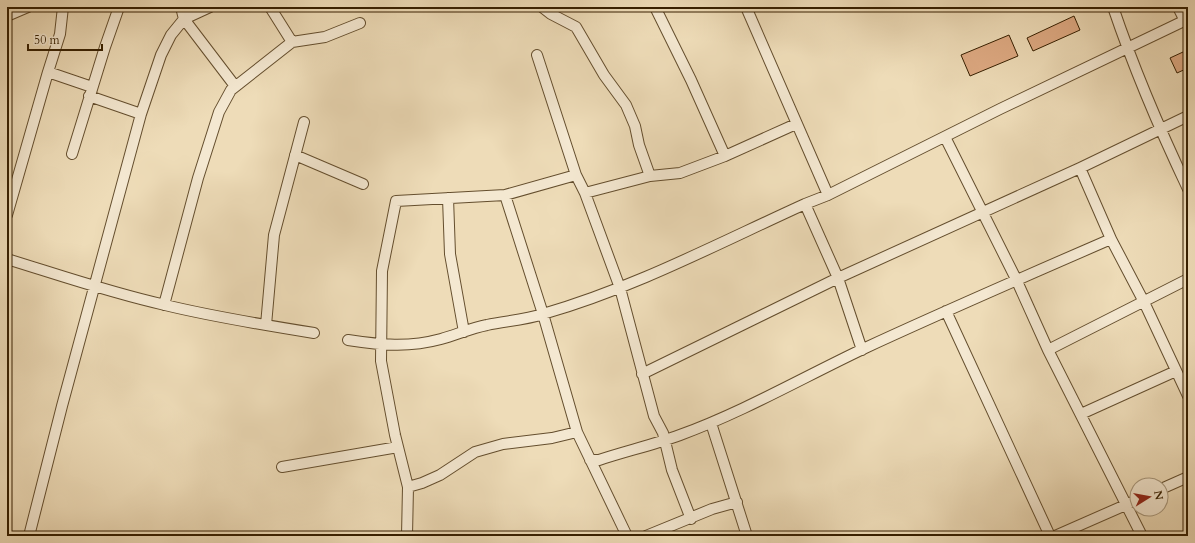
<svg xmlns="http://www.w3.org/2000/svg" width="1195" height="543" viewBox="0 0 1195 543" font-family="Cardo,serif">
	<rect width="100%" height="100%" fill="#eedcb8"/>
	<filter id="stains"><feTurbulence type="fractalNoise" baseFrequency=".005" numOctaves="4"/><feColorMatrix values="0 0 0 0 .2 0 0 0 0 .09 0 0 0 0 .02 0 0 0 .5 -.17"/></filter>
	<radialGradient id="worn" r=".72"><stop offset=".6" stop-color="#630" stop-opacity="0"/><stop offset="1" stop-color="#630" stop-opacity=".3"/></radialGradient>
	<path fill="#deaa83" stroke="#361f00" d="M1074,16L1080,30L1033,51L1027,38Z
		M1009,35L1018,56L970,76L961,55Z
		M1183,52L1188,63V68L1177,73L1170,58Z"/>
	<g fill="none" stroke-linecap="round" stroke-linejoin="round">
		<defs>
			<path id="minor" d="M181,7L184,19L235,86
				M270,7L292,42
				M542,7L551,14L576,27L604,75L626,105L635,126L639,145L650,176
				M655,7L691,80L725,156
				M746,7L828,195
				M1113,7C1134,69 1160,130 1188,189
				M1178,7L1185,21
				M7,16L28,7
				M537,55L576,175L585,193L620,288L654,416L663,433L672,470L691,519
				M48,72L92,87
				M89,96L141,114
				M945,137L1016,279L1048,350L1142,536
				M72,154L105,47L119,7
				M295,155L363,184
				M1080,168L1111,239L1144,302L1188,396
				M585,193L650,176L680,173L725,156L796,124
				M505,195L543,314L577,432L627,536
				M448,198L450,254L464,332
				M805,204L838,278L862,350
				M7,215L48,72L60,34L63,7
				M7,259C59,275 111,293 165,305C214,317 264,325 314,333
				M164,305L198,178L219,112L231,90L292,42L325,37L360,23
				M946,311L1050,536
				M266,325L274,235L304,122
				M348,340C381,345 408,348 441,339C456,335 471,328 487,325C506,321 525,320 543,314C634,288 719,243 805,204L828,195L1000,109L1188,19
				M1048,350L1188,279
				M642,374L838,278L1080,168L1188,116
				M1081,414L1176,371
				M711,423L747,536
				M590,460H599C626,451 653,445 680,435C743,412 802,378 863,349C945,311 1028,275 1111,239
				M282,467L398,447
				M408,487L422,483L440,475L475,452L503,444L552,438L577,432
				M1161,489L1188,477
				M29,536L62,406L141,114L161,55L171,35L184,19L210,7
				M407,536L408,487L395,435L381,361L382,271L396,201L505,195L576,175
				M646,536L712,509L737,502
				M1055,536L1137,500"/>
		</defs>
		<use href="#minor" stroke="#644e2e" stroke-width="12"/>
		<use href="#minor" stroke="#f4e8d1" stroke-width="10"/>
	</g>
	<rect width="1195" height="543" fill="none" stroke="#eedcb8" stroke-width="24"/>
	<rect x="8" y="8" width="1179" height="527" fill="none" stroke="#361f00" stroke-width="2"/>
	<rect x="12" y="12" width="1171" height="519" fill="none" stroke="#361f00"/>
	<g transform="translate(1149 497) rotate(79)"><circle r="19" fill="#f4e8d1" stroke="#a8987d"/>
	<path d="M0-3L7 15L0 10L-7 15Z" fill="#8f2418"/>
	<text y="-6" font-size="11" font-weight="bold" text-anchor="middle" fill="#361f00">N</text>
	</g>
	<path d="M28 44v6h74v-6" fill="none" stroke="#361f00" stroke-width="2"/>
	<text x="34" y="44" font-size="12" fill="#361f00" stroke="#f4e8d1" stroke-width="3" paint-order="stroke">50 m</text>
	<rect width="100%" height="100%" filter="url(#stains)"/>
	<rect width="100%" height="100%" fill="url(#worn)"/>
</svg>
